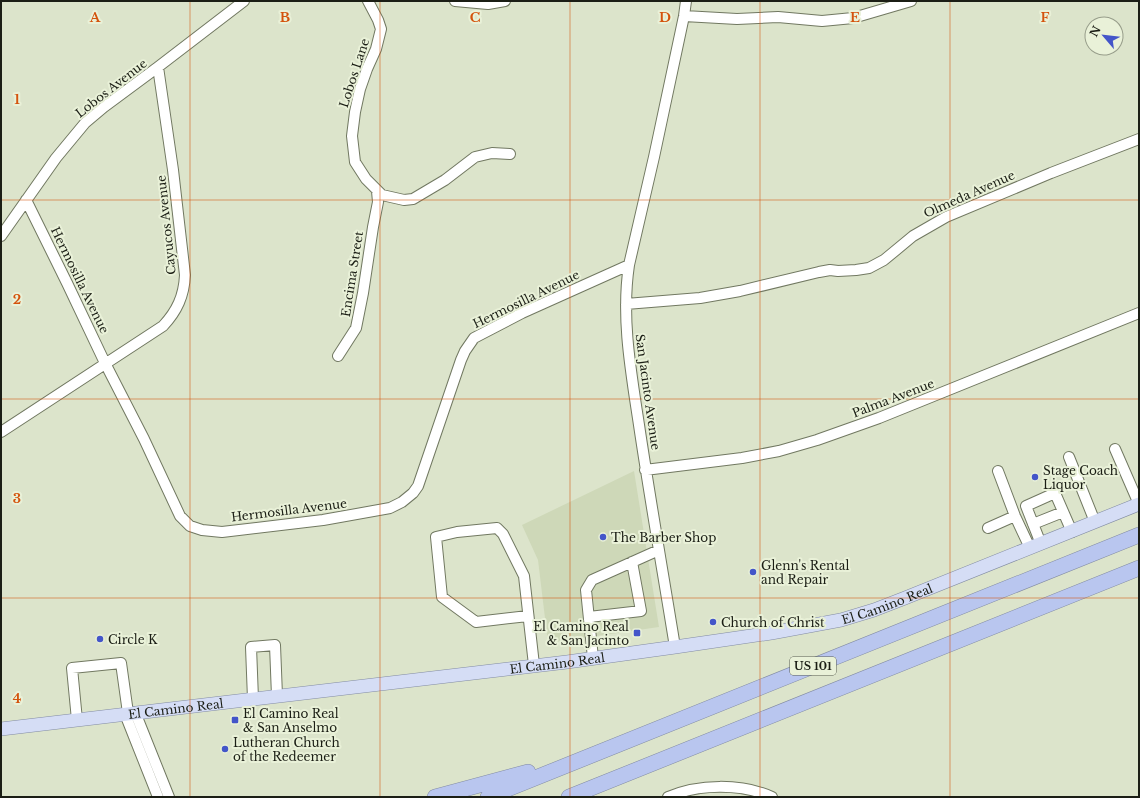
<svg xmlns="http://www.w3.org/2000/svg" width="1140" height="798" viewBox="0 0 1140 798" font-family="'Libre Baskerville',serif">
	<rect width="100%" height="100%" fill="#dce4cb"/>
	<path fill="#ced8b8" d="M634,471L659,627L548,643L538,560L522,525Z"/>
	<g fill="none" stroke-linecap="round" stroke-linejoin="round">
		<defs>
			<path id="minor" d="M368,1L378,20L381,29L376,49L367,69L360,89L355,112L352,136L355,162L366,179L382,195L404,200L413,199L445,180L475,157L492,153L510,154
				M455,1L488,4L505,1
				M684,16L737,19L778,17L822,21L853,18L911,1
				M26,200L67,283L105,363L144,439L180,516L190,526L202,530L222,532L323,520L390,508L402,502L413,493L418,486L461,360L465,351L474,338L522,313L629,265
				M1,236L56,158L85,123L104,107L158,67L244,1
				M626,304L700,298L740,291L819,272L830,270L838,271L856,270L869,268L884,260L913,236L946,217L1051,173L1139,139
				M338,356L356,328L363,293L373,227L378,202L377,191
				M1,432L163,326C177,311 184,296 185,275L173,170L158,67
				M1115,449L1139,504
				M1069,457L1095,522
				M645,470L742,458L779,451L817,440L879,418L1139,313
				M998,471L1015,516L1030,548
				M1033,524L1063,512
				M988,528L1015,516
				M1041,544L1026,506L1055,493L1072,532
				M528,616L476,622L442,597L436,537L457,532L497,528L503,534L524,576L534,665
				M589,617L641,611L632,562
				M675,647C663,573 650,499 639,425C631,372 621,318 629,265L654,157L684,16L686,1
				M593,658L586,590L592,580L659,550
				M253,699L251,647L275,645L277,696
				M135,712L169,797
				M125,714L158,797
				M77,720L72,668L121,663L128,713
				M668,797C698,784 741,783 772,797"/>
			<g id="major">
				<path id="s1" d="M1,729L567,662L675,647L771,633L841,620L874,610L905,598L1139,504"/>
			</g>
			<path id="highway" d="M435,797L528,772
				M488,797L1139,535
				M569,797L1139,568"/>
		</defs>
		<use href="#minor" stroke="#717861" stroke-width="12"/>
		<use href="#major" stroke="#828ba3" stroke-width="14"/>
		<use href="#highway" stroke="#828ba3" stroke-width="16"/>
		<use href="#minor" stroke="#fff" stroke-width="10"/>
		<use href="#major" stroke="#d5ddf5" stroke-width="13"/>
		<use href="#highway" stroke="#b9c6ef" stroke-width="15"/>
	</g>
	<path fill="none" stroke="#d4530d" stroke-width="1" stroke-opacity="0.55" d="M190,1V797M380,1V797M570,1V797M760,1V797M950,1V797M1,200H1139M1,399H1139M1,598H1139"/>
	<g fill="#4355c9" stroke="#e9f1d8" stroke-width="1.5">
		<circle cx="1035" cy="477" r="4"/>
		<circle cx="603" cy="537" r="4"/>
		<circle cx="753" cy="572" r="4"/>
		<circle cx="713" cy="622" r="4"/>
		<rect x="633" y="629" width="8" height="8" rx="2"/>
		<circle cx="100" cy="639" r="4"/>
		<rect x="231" y="716" width="8" height="8" rx="2"/>
		<circle cx="225" cy="749" r="4"/>
	</g>
	<g text-anchor="middle" dominant-baseline="central" stroke-width="4" stroke-linejoin="round" paint-order="stroke">
		<rect fill="#e9f1d8" stroke="#595d50" stroke-width="1" x="790" y="657" width="46" height="18" rx="3"/>
		<g font-size="11" font-weight="bold" fill="#1b1e15">
			<text x="813" y="666">US 101</text>
		</g>
		<g font-size="12" fill="#1b1e15" stroke="#e9f1d8">
			<text transform="translate(354 73) rotate(-72)">Lobos Lane</text>
			<text transform="translate(111 88) rotate(-38)">Lobos Avenue</text>
			<text transform="translate(969 194) rotate(-24)">Olmeda Avenue</text>
			<text transform="translate(166 225) rotate(-96)">Cayucos Avenue</text>
			<text transform="translate(352 274) rotate(-81)">Encima Street</text>
			<text transform="translate(80 280) rotate(64)">Hermosilla Avenue</text>
			<text transform="translate(526 299) rotate(-26)">Hermosilla Avenue</text>
			<text transform="translate(648 392) rotate(82)">San Jacinto Avenue</text>
			<text transform="translate(893 398) rotate(-21)">Palma Avenue</text>
			<text transform="translate(289 510) rotate(-7)">Hermosilla Avenue</text>
			<text stroke="none"><textPath href="#s1" startOffset="896">El Camino Real</textPath></text>
			<text stroke="none"><textPath href="#s1" startOffset="560">El Camino Real</textPath></text>
			<text stroke="none"><textPath href="#s1" startOffset="176">El Camino Real</textPath></text>
		</g>
		<g font-size="12" fill="#1b1e15" stroke="#e9f1d8" text-anchor="start">
			<text x="1043" y="470">Stage Coach<tspan x="1043" dy="14">Liquor</tspan></text>
			<text x="611" y="537">The Barber Shop</text>
			<text x="761" y="565">Glenn's Rental<tspan x="761" dy="14">and Repair</tspan></text>
			<text x="721" y="622">Church of Christ</text>
			<text x="629" y="626" text-anchor="end">El Camino Real<tspan x="629" dy="14">&amp; San Jacinto</tspan></text>
			<text x="108" y="639">Circle K</text>
			<text x="243" y="713">El Camino Real<tspan x="243" dy="14">&amp; San Anselmo</tspan></text>
			<text x="233" y="742">Lutheran Church<tspan x="233" dy="14">of the Redeemer</tspan></text>
		</g>
	</g>
	<g font-size="13" text-anchor="middle" font-weight="bold" fill="#d4530d" stroke="#e9f1d8" stroke-width="4" stroke-linejoin="round" paint-order="stroke">
		<text x="95" y="22">A</text>
		<text x="285" y="22">B</text>
		<text x="475" y="22">C</text>
		<text x="665" y="22">D</text>
		<text x="855" y="22">E</text>
		<text x="1045" y="22">F</text>
		<text x="17" y="104">1</text>
		<text x="17" y="304">2</text>
		<text x="17" y="503">3</text>
		<text x="17" y="703">4</text>
	</g>
	<rect width="1140" height="798" fill="none" stroke="#1b1e15" stroke-width="4"/>
	<g transform="translate(1104 36) rotate(298)"><circle r="19" fill="#e9f1d8" stroke="#979d8a"/>
	<path d="M0-3L7 15L0 10L-7 15Z" fill="#4355c9"/>
	<text y="-6" font-size="11" font-weight="bold" text-anchor="middle" fill="#1b1e15">N</text>
	</g>
</svg>
